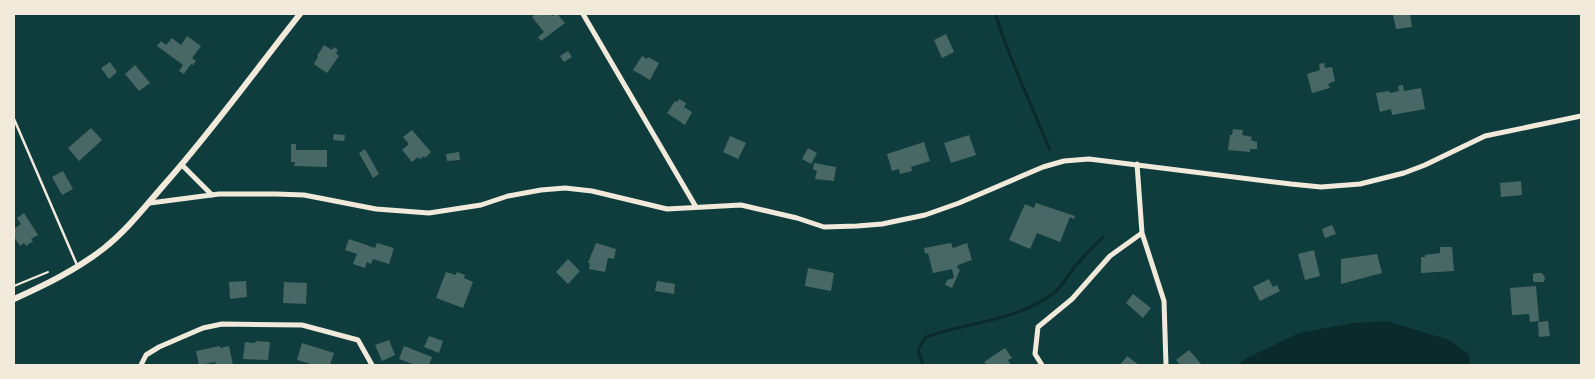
<svg xmlns="http://www.w3.org/2000/svg" width="1595" height="379" viewBox="0 0 1595 379" font-family="Helvetica,sans-serif">
	<rect width="100%" height="100%" fill="#0f3d3e"/>
	<path fill="#0a2a2b" d="M1387,321L1449,340L1469,354L1470,365H1237L1247,358L1299,333L1353,323Z"/>
	<g fill="none" stroke-linecap="round" stroke-linejoin="round">
		<path stroke="#0a2a2b" stroke-width="3" d="M995,14L1011,58L1050,150
			M923,365L918,350L926,337C970,321 1016,322 1055,292C1063,285 1070,273 1076,265C1085,255 1094,246 1103,237"/>
	</g>
	<path fill="#486865" d="M536,14H550L552,16L557,14L565,23L541,41L538,37L544,32L532,17Z
		M1393,14H1410L1412,27L1396,29Z
		M946,34L954,52L942,58L934,40Z
		M187,36L201,46L192,58L196,61L193,65L191,64L184,74L179,71L183,65L157,46L161,41L166,45L172,38L181,45Z
		M324,45L332,50L334,47L338,50L336,53L339,56L327,73L314,64L318,57L317,56Z
		M568,51L572,57L564,62L560,56Z
		M642,56L647,59L648,57L659,63L650,80L633,70Z
		M110,62L117,72L109,79L101,68Z
		M1324,63L1325,68L1332,67L1335,81L1328,84L1330,88L1312,93L1307,74L1320,70L1319,64Z
		M135,65L150,83L139,91L125,74Z
		M1403,85L1404,91L1421,88L1425,109L1392,115L1391,109L1380,112L1376,93L1389,91L1390,93L1399,91L1398,86Z
		M679,99L686,103L684,107L692,112L685,125L667,113L675,101L677,102Z
		M91,128L102,140L79,161L68,148Z
		M1233,129L1243,130L1242,135L1252,137L1251,140L1257,142V149H1250V152L1228,150L1230,135H1232Z
		M412,130L431,152L425,158L424,156L420,159L418,157L412,162L402,150L409,144L403,137Z
		M334,134L345,135L344,141L333,140Z
		M969,135L976,155L951,163L944,143Z
		M730,136L746,143L738,159L723,152Z
		M924,142L930,161L911,167L912,171L900,174L899,169L892,171L887,154Z
		M291,144H296V150H327V167L294,166L295,162H291Z
		M808,148L817,153L811,164L802,159Z
		M365,149L379,174L373,178L359,153Z
		M459,152L460,160L447,161L446,154Z
		M814,163L836,167L834,181L815,179L817,170H813Z
		M63,171L73,189L62,195L52,177Z
		M1521,181L1522,195L1501,197L1500,183Z
		M1036,203L1075,216L1074,219L1070,217L1060,242L1037,233L1030,249L1009,240L1025,204L1034,208Z
		M24,213L38,235L31,239L33,241L26,246L24,243L20,246L14,237V229L21,224L17,218Z
		M1332,225L1336,234L1325,238L1322,229Z
		M349,239L375,248L377,243L394,248L389,264L373,259L371,264L367,262L365,268L353,264L357,254L345,250Z
		M596,243L616,249L614,259L608,258L605,272L589,269L590,263H588Z
		M951,243L953,248L967,243L972,260L958,265L957,268L960,270L952,288L945,285L947,280L954,278L952,269L933,273L928,253L925,254L924,248Z
		M1440,247H1452L1454,271L1421,273V257H1425V255L1440,253Z
		M1314,250L1320,276L1305,280L1298,254Z
		M1377,254L1382,273L1341,284V259Z
		M568,259L580,271L568,284L556,272Z
		M808,268L834,273L831,291L805,286Z
		M446,272L456,275L457,272L465,275L464,278L473,282L463,308L436,298Z
		M1537,273H1542L1545,278L1544,282H1533V274Z
		M1269,279L1273,287L1277,285L1280,291L1260,301L1253,287Z
		M246,281L247,297L230,299L229,282Z
		M657,281L675,284L674,294L655,291Z
		M284,282L307,283L306,304L283,303Z
		M1536,286L1539,321L1530,322L1529,314L1512,315L1510,288Z
		M1133,294L1151,308L1143,318L1126,303Z
		M1548,321L1550,336L1539,337L1538,322Z
		M429,336L443,341L439,353L424,347Z
		M389,340L395,355L382,361L375,345Z
		M256,341L270,342L268,360L243,359L245,342L255,343Z
		M302,343L334,353L330,365H314L297,360Z
		M220,346V348L229,346L233,365H216L215,362L199,365L196,351Z
		M404,346L432,357L429,365H415L399,359Z
		M1005,348L1012,358L1008,360L1011,365H987L984,362Z
		M1189,350L1202,365H1180L1176,360Z
		M1127,356L1139,365H1120Z"/>
	<g fill="none" stroke-linecap="round" stroke-linejoin="round">
		<path stroke="#f1e9da" stroke-width="2" d="M14,286L48,272"/>
		<path stroke="#f1e9da" stroke-width="2.5" d="M14,119L77,265"/>
		<path stroke="#f1e9da" stroke-width="5" d="M583,14L696,207
			M1137,164L1142,233L1164,301L1166,365
			M182,165L212,195
			M150,203L219,194H276L304,195L376,209L429,213L481,205L508,196L541,190L565,188L592,191L667,209L741,205L797,218L824,227L857,226L882,224L925,215L959,203L1043,167L1064,161L1089,159L1291,184L1321,187L1360,184L1404,173L1425,165L1485,136L1581,116
			M141,365L146,355L159,347L203,328L222,324L302,325L358,340L372,365
			M1042,365L1035,354L1038,327L1072,299L1110,256L1142,233"/>
		<path stroke="#f1e9da" stroke-width="6" d="M14,299C45,285 76,270 103,249C126,231 144,208 163,186C212,131 255,71 300,14"/>
	</g>
	<rect width="1595" height="379" fill="none" stroke="#f1e9da" stroke-width="30"/>
</svg>
